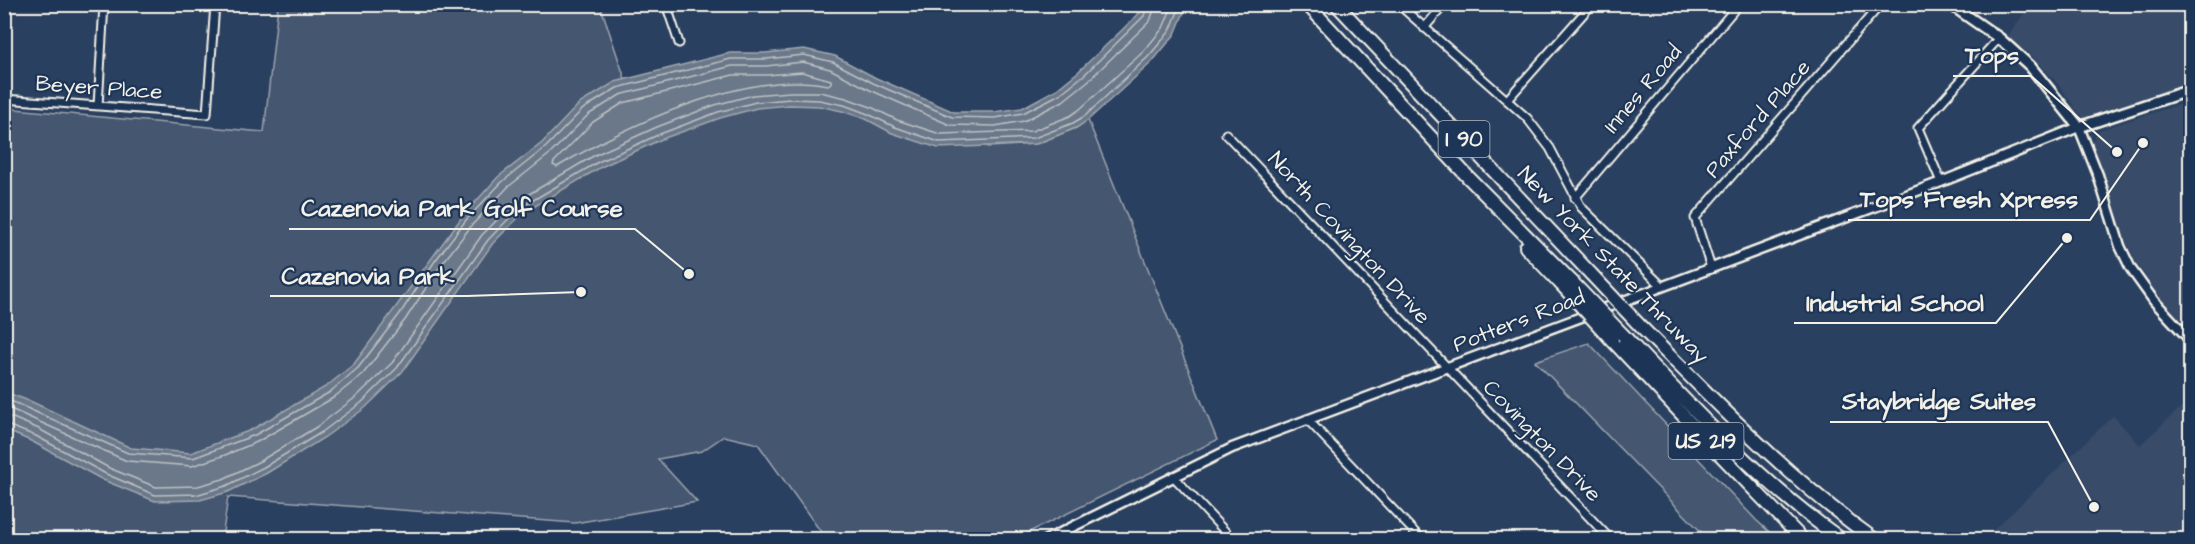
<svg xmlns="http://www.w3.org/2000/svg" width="2195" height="544" viewBox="0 0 2195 544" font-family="'Architects Daughter',sans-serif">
	<rect width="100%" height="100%" fill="#2a4060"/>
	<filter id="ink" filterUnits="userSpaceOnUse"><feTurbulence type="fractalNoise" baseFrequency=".0167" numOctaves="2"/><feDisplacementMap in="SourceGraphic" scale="12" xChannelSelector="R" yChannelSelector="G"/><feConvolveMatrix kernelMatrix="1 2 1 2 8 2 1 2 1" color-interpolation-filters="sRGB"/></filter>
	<g filter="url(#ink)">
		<path fill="#374c69" d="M2030,5H2190V84L2082,118L2059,85L2030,54L2007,37Z
			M2190,101V332L2162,301L2135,261L2121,230L2092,142L2099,130Z
			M2190,399V539H1984L2113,416L2140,445Z"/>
		<path fill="#445771" stroke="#9ca4ac" stroke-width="1.5" d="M600,4L631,97L828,99L989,147L1036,144L1076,128L1088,120L1217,440L1015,539H826L758,444L724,436L702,451L658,459L697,502L575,523L228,497L222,539H5L4,108L264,132L278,5Z
			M1589,343L1756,520L1777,539H1708L1535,361Z"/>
		<path fill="#6a788a" stroke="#a1a8b0" stroke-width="1.5" d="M1143,5H1187L1175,34L1152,62L1088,120L1076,128L1036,144L938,148L892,133L866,119L842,111L819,106L790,105L757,108L720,118L662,139L601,167L523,213L493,243L402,372L365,408L325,437L267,473L228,492L200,500L155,501L103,480L33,442L5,430V392L32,402L131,448L191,453L251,430L327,386L354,364L462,217L498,177L542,143L579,104L615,82L730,53H765L804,49L835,56L876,78L954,112H994L1022,108L1057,89L1079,71L1121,31L1140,12Z"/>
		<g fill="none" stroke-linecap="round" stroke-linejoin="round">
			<path stroke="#bdc1c2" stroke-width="1.5" d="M802,72L831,80V83L828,85C748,68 626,126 557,167L553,165L554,162L593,122L623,103L733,75H767Z
				M4,398L128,453L193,458L255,435L330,392L358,368L399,315L435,261L466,220L502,182L546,147L583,109L617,88L731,59H766L804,55L833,62L873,83L952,117L995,118L1023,113L1060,94L1084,75L1144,16L1148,4
				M4,406L127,461L192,466L225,455L257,442L333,398L363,374L405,320L441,265L472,225L508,187L551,153L588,115L620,95L732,66H766L803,62L830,69L870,90L950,125L995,126L1024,121L1063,101L1088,81L1150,21L1156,4
				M4,417L13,418L39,429L109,468L156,487L198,486L223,479L260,461L318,426L356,397L392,363L482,235L514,203L595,155L657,127L715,105L753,95L790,92H820L846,98L871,107L897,120L940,134L1032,131L1070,116L1080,109L1143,52L1163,28L1173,4
				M4,424L36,436L106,474L155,495L199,494L226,486L264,467L322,432L361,403L397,368L488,240L518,209L598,162L660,134L718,112L756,102L790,99L819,100L844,105L868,114L895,127L939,142L1034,138L1073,123L1085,116L1148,57L1170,31L1181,4"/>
			<defs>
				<path id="minor" d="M666,4L679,43
					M1398,4L1527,118L1550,148L1581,207L1662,286
					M1424,28L1445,4
					M4,99L207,114L215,4
					M1507,100L1592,4
					M98,106L104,4
					M1226,134L1611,540
					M1941,182L1918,128L1999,38
					M1575,198L1739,4
					M1711,268L1695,218L1881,4
					M1307,419L1422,540
					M1173,476L1233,540"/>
				<path id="tertiary" d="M1046,540L1232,448L1941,182L2079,127L2098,175L2120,246L2131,269L2154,301L2190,340"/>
				<path id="secondary" d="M1950,4L1999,38L2030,66L2079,127L2190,90"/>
				<path id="motorway" d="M1307,4L1468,177L1572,282
					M1336,4L1591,274
					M1526,247L1562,285
					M1643,329C1717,403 1789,479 1875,540
					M1624,336C1692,408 1760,482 1842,540
					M1612,340L1709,443L1803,540"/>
			</defs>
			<use href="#minor" stroke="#f4f1e8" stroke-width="11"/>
			<use href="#tertiary" stroke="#f4f1e8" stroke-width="13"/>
			<use href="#secondary" stroke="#f4f1e8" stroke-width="14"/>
			<use href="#motorway" stroke="#f4f1e8" stroke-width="16"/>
			<use href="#minor" stroke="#1d3557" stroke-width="7"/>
			<use href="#tertiary" stroke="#1d3557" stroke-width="8"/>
			<use href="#secondary" stroke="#1d3557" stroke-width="9"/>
			<use href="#motorway" stroke="#1d3557" stroke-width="12"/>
			<defs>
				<path id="motorway-bridge" d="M1591,274L1643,329
					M1572,282L1624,336
					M1562,285L1612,340"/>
			</defs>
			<use href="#motorway-bridge" stroke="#f4f1e8" stroke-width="16" stroke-linecap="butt"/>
			<use href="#motorway-bridge" stroke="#1d3557" stroke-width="12"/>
		</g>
	</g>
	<g text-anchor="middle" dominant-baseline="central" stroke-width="4.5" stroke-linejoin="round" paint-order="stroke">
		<g fill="#1d3557" stroke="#b4b9bc" stroke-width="1.5">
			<rect x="1438.5" y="121" width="51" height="36" rx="4.5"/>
			<rect x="1668.5" y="423" width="75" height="36" rx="4.5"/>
		</g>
		<g font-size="21" font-weight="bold" fill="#f4f1e8">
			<text x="1464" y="139">I 90</text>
			<text x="1706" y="441">US 219</text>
		</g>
		<g font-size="22" fill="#f4f1e8" stroke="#1d3557">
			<text transform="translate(99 88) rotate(4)">Beyer Place</text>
			<text transform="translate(1643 89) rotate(-50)">Innes Road</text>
			<text transform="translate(1758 119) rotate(-49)">Paxford Place</text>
			<text transform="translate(1349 238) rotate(47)">North Covington Drive</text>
			<text transform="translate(1613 265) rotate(46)">New York State Thruway</text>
			<text transform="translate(1519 321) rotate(-21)">Potters Road</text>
			<text transform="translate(1542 441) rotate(46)">Covington Drive</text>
		</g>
	</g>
	<path fill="none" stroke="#f4f1e8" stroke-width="2" d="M2117 152L2031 76H1953M2143 143L2090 220H1848M689 274L635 229H289M581 292L467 296H270M2067 238L1996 323H1794M2094 507L2048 422H1830"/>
	<g fill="#f4f1e8" stroke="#1d3557" stroke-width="2">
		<circle cx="2117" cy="152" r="6"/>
		<circle cx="2143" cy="143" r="6"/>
		<circle cx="689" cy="274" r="6"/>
		<circle cx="581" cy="292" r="6"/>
		<circle cx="2067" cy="238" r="6"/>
		<circle cx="2094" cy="507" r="6"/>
	</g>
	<g font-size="24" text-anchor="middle" font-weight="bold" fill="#f4f1e8" stroke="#1d3557" stroke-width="4.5" stroke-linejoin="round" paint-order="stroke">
		<text x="1992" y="63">Tops</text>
		<text x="1969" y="207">Tops Fresh Xpress</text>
		<text x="462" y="216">Cazenovia Park Golf Course</text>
		<text x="368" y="284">Cazenovia Park</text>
		<text x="1895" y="311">Industrial School</text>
		<text x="1939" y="409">Staybridge Suites</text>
	</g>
	<rect width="2195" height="544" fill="none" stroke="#1d3557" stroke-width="24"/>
	<rect x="12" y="12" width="2171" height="520" fill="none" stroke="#f4f1e8" stroke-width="2" filter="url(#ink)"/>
</svg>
